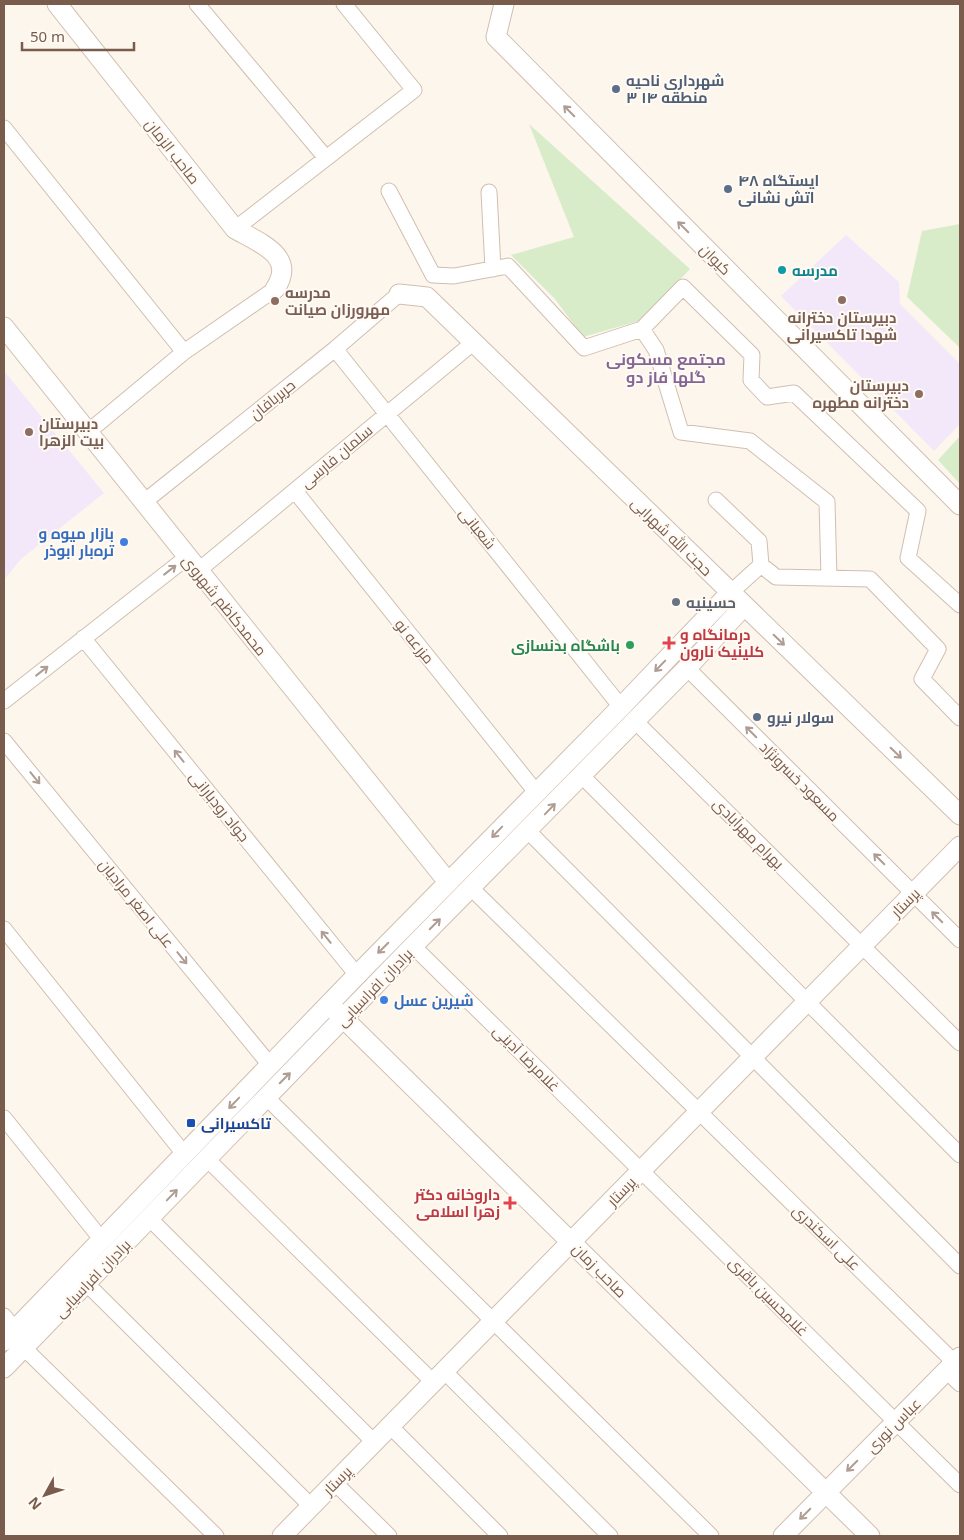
<svg xmlns="http://www.w3.org/2000/svg" width="964" height="1540" viewBox="0 0 964 1540" font-family="'Noto Sans',Cairo,sans-serif">
	<rect width="100%" height="100%" fill="#fdf6ec"/>
	<path fill="#f3e8fa" d="M846,235L899,282L900,304L960,364V424L934,451L781,296Z
		M4,371L104,493L21,559L4,580Z"/>
	<path fill="#d8ecc9" d="M529,124L690,269L642,320L583,337L555,299L511,255L574,237Z
		M960,224V348L907,297L922,231Z
		M960,436V484L938,460Z"/>
	<g fill="none" stroke-linecap="round" stroke-linejoin="round">
		<defs>
			<path id="minor" d="M197,4L326,158
				M4,128L184,352
				M389,191L433,275L454,276L508,266L584,348L642,329L683,287L752,355L751,380L767,397L794,393L918,511L908,558L960,605
				M489,192L493,269
				M235,229L414,90L344,4
				M642,329L656,350L681,432L750,441L827,502L829,578
				M335,349L621,707
				M88,432L184,352L275,289
				M295,491L536,792
				M716,500L759,541L761,565L776,577L870,579L938,649L922,679L960,718
				M144,502L335,349L399,294
				M199,570L474,342
				M730,593L761,565
				M83,638L357,975
				M687,668L960,940
				M4,701L186,558
				M635,721L960,1043
				M4,741L270,1065
				M582,776L960,1155
				M528,831L960,1266
				M471,888L955,1363
				M4,929L185,1155
				M413,946L960,1485
				M266,1097L711,1536
				M4,1118L102,1240
				M207,1159L433,1382
				M149,1218L374,1442
				M87,1284L311,1506
				M4,1316L15,1330
				M24,1348L216,1536
				M444,1371L610,1536
				M947,1371L960,1384
				M390,1426L500,1536
				M334,1482L389,1536"/>
			<path id="tertiary" d="M57,4L235,229C260,243 297,256 275,289
				M504,4L496,37L960,505
				M399,294L427,297L960,815
				M4,327L448,882
				M335,1010L870,1536
				M4,1341L357,975L621,707L730,593
				M4,1368L413,946L687,668L744,606
				M282,1536L960,846
				M783,1536L960,1357"/>
		</defs>
		<use href="#minor" stroke="#d1beb0" stroke-width="17"/>
		<use href="#tertiary" stroke="#d1beb0" stroke-width="21"/>
		<use href="#minor" stroke="#fff" stroke-width="15"/>
		<use href="#tertiary" stroke="#fff" stroke-width="19"/>
	</g>
	<defs><path id="oneway-shaft" d="M-6 0H5M1.5-3L5.5 0L1.5 3" fill="none" stroke-width="1.6" stroke-linecap="round" stroke-linejoin="round" transform="scale(1.25)"/></defs>
	<g stroke="#af9d94">
		<use href="#oneway-shaft" transform="translate(569 111) rotate(-135)"/>
		<use href="#oneway-shaft" transform="translate(683 227) rotate(-135)"/>
		<use href="#oneway-shaft" transform="translate(170 570) rotate(-38)"/>
		<use href="#oneway-shaft" transform="translate(779 640) rotate(44)"/>
		<use href="#oneway-shaft" transform="translate(660 666) rotate(134)"/>
		<use href="#oneway-shaft" transform="translate(42 671) rotate(-38)"/>
		<use href="#oneway-shaft" transform="translate(751 732) rotate(-135)"/>
		<use href="#oneway-shaft" transform="translate(896 753) rotate(44)"/>
		<use href="#oneway-shaft" transform="translate(179 756) rotate(-129)"/>
		<use href="#oneway-shaft" transform="translate(35 778) rotate(51)"/>
		<use href="#oneway-shaft" transform="translate(550 809) rotate(-46)"/>
		<use href="#oneway-shaft" transform="translate(497 832) rotate(134)"/>
		<use href="#oneway-shaft" transform="translate(879 859) rotate(-135)"/>
		<use href="#oneway-shaft" transform="translate(937 917) rotate(-135)"/>
		<use href="#oneway-shaft" transform="translate(435 924) rotate(-45)"/>
		<use href="#oneway-shaft" transform="translate(326 937) rotate(-129)"/>
		<use href="#oneway-shaft" transform="translate(383 948) rotate(135)"/>
		<use href="#oneway-shaft" transform="translate(182 958) rotate(51)"/>
		<use href="#oneway-shaft" transform="translate(285 1078) rotate(-45)"/>
		<use href="#oneway-shaft" transform="translate(234 1103) rotate(134)"/>
		<use href="#oneway-shaft" transform="translate(172 1195) rotate(-46)"/>
		<use href="#oneway-shaft" transform="translate(852 1466) rotate(135)"/>
		<use href="#oneway-shaft" transform="translate(805 1514) rotate(135)"/>
	</g>
	<g fill="#5c6f8a" stroke="#fffaf3" stroke-width="2">
		<circle cx="616" cy="89" r="5"/>
		<circle cx="728" cy="189" r="5"/>
		<circle cx="757" cy="717" r="5"/>
	</g>
	<circle fill="#0f9aa8" stroke="#fffaf3" stroke-width="2" cx="782" cy="270" r="5"/>
	<g fill="#8d6e63" stroke="#fffaf3" stroke-width="2">
		<circle cx="842" cy="300" r="5"/>
		<circle cx="275" cy="301" r="5"/>
		<circle cx="919" cy="394" r="5"/>
		<circle cx="29" cy="432" r="5"/>
	</g>
	<g fill="#3f7fe0" stroke="#fffaf3" stroke-width="2">
		<circle cx="124" cy="542" r="5"/>
		<circle cx="384" cy="1000" r="5"/>
	</g>
	<circle fill="#6b7280" stroke="#fffaf3" stroke-width="2" cx="676" cy="602" r="5"/>
	<g fill="#e0444e" stroke="#fffaf3" stroke-width="2">
		<path d="M666.5 635.5h5v5h5v5h-5v5h-5v-5h-5v-5h5z"/>
		<path d="M507.5 1195.5h5v5h5v5h-5v5h-5v-5h-5v-5h5z"/>
	</g>
	<circle fill="#2e9e5b" stroke="#fffaf3" stroke-width="2" cx="630" cy="645" r="5"/>
	<rect fill="#1a4fb4" stroke="#fffaf3" stroke-width="2" x="186" y="1118" width="10" height="10" rx="2.5"/>
	<g text-anchor="middle" dominant-baseline="central" stroke-width="4" stroke-linejoin="round" paint-order="stroke">
		<g font-size="15" font-weight="bold" fill="#4e5e75" stroke="#fffaf3" text-anchor="start">
			<text x="626" y="80">شهرداری ناحیه<tspan x="626" dy="17">۳ منطقه ۱۴</tspan></text>
			<text x="738" y="180">ایستگاه ۴۸<tspan x="738" dy="17">اتش نشانی</tspan></text>
			<text x="767" y="717">سولار نیرو</text>
		</g>
		<g font-size="15" fill="#7a5c4d" stroke="#fffaf3">
			<text transform="translate(173 151) rotate(52)">صاحب الزمان</text>
			<text transform="translate(716 259) rotate(45)">کیوان</text>
			<text transform="translate(272 399) rotate(-39)">حریربافان</text>
			<text transform="translate(336 456) rotate(-40)">سلمان فارسی</text>
			<text transform="translate(478 528) rotate(51)">شعبانی</text>
			<text transform="translate(672 536) rotate(44)">حجت الله شهرابی</text>
			<text transform="translate(225 605) rotate(51)">محمدکاظم شهروی</text>
			<text transform="translate(415 641) rotate(51)">مزرعه نو</text>
			<text transform="translate(800 781) rotate(45)">مسعود خسرونژاد</text>
			<text transform="translate(220 806) rotate(51)">جواد رودبارانی</text>
			<text transform="translate(749 833) rotate(45)">بهرام مهرآبادی</text>
			<text transform="translate(905 902) rotate(-45)">پرستار</text>
			<text transform="translate(137 903) rotate(51)">علی اصغر مرادیان</text>
			<text transform="translate(374 987) rotate(-46)">برادران افراسیابی</text>
			<text transform="translate(527 1058) rotate(45)">غلامرضا آدینی</text>
			<text transform="translate(621 1191) rotate(-46)">پرستار</text>
			<text transform="translate(827 1237) rotate(44)">علی اسکندری</text>
			<text transform="translate(600 1270) rotate(45)">صاحب زمان</text>
			<text transform="translate(92 1278) rotate(-46)">برادران افراسیابی</text>
			<text transform="translate(769 1296) rotate(45)">غلامحسین باقری</text>
			<text transform="translate(893 1425) rotate(-45)">عباس نوری</text>
			<text transform="translate(337 1480) rotate(-45)">پرستار</text>
		</g>
		<g font-size="15" font-weight="bold" fill="#0d838f" stroke="#fffaf3" text-anchor="start">
			<text x="792" y="270">مدرسه</text>
		</g>
		<g font-size="15" font-weight="bold" fill="#785e54" stroke="#fffaf3" text-anchor="start">
			<text x="285" y="292">مدرسه<tspan x="285" dy="17">مهرورزان صیانت</tspan></text>
			<text x="842" y="317" text-anchor="middle">دبیرستان دخترانه<tspan x="842" dy="17">شهدا تاکسیرانی</tspan></text>
			<text x="909" y="385" text-anchor="end">دبیرستان<tspan x="909" dy="17">دخترانه مطهره</tspan></text>
			<text x="39" y="423">دبیرستان<tspan x="39" dy="17">بیت الزهرا</tspan></text>
		</g>
		<g font-size="15" font-weight="bold" fill="#366cbe" stroke="#fffaf3" text-anchor="end">
			<text x="114" y="533">بازار میوه و<tspan x="114" dy="17">تره‌بار ابوذر</tspan></text>
			<text x="394" y="1000" text-anchor="start">شیرین عسل</text>
		</g>
		<g font-size="15" font-weight="bold" fill="#5b616d" stroke="#fffaf3" text-anchor="start">
			<text x="686" y="602">حسینیه</text>
		</g>
		<g font-size="15" font-weight="bold" fill="#be3a42" stroke="#fffaf3" text-anchor="start">
			<text x="680" y="634">درمانگاه و<tspan x="680" dy="17">کلینیک نارون</tspan></text>
			<text x="500" y="1194" text-anchor="end">داروخانه دکتر<tspan x="500" dy="17">زهرا اسلامی</tspan></text>
		</g>
		<g font-size="15" font-weight="bold" fill="#27864d" stroke="#fffaf3" text-anchor="end">
			<text x="620" y="645">باشگاه بدنسازی</text>
		</g>
		<g font-size="15" font-weight="bold" fill="#164399" stroke="#fffaf3" text-anchor="start">
			<text x="201" y="1123">تاکسیرانی</text>
		</g>
		<g font-size="16" font-weight="bold" fill="#846695" stroke="#fffaf3">
			<text x="666" y="359">مجتمع مسکونی<tspan x="666" dy="18">گلها فاز دو</tspan></text>
		</g>
	</g>
	<rect width="964" height="1540" fill="none" stroke="#7a5c4d" stroke-width="10"/>
	<g transform="translate(45 1495) rotate(230)" stroke="#fffaf3" stroke-width="4" paint-order="stroke">
	<path d="M0-4L9 19L0 12L-9 19Z" fill="#7a5c4d"/>
	<text y="-8" font-size="14" font-weight="bold" text-anchor="middle" fill="#7a5c4d">N</text>
	</g>
	<path d="M22 42v8h112v-8" fill="none" stroke="#7a5c4d" stroke-width="2.5"/>
	<text x="30" y="42" font-size="15" fill="#7a5c4d" stroke="#fffaf3" stroke-width="4" paint-order="stroke">50 m</text>
</svg>
